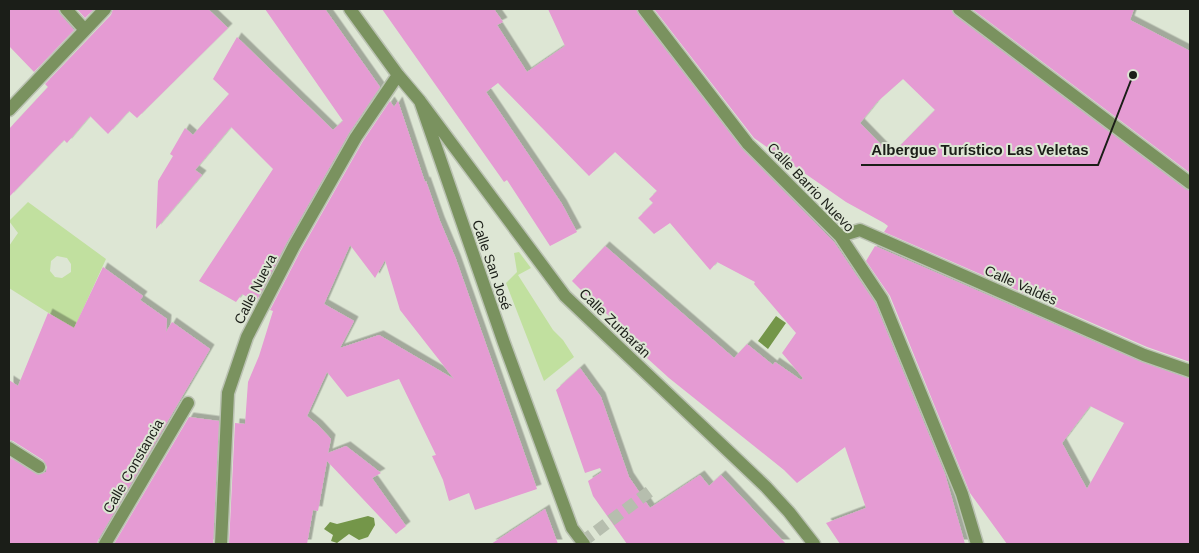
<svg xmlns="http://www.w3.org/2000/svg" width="1199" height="553" viewBox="0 0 1199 553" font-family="Arial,sans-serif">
	<defs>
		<filter id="shadow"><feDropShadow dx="4.5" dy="-4.5" stdDeviation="0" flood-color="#0004"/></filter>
	</defs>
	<rect width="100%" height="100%" fill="#dde6d4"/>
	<path fill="#c1e09f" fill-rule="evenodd" d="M28,202L106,259L74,329L9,288V246L18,233L9,221ZM57,256L67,258L71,264V272L62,278L55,277L50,271L51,261Z
		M519,252L531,268L518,275L553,330L563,340L574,357L544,381L506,283L517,272L514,253Z"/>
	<path fill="#749649" d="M776,316L786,323L768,349L758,341Z
		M368,516L374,518L375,525L368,537L359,540L349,534L337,543L331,541L333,535L324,529L330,522L337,524Z"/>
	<path fill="#e59bd3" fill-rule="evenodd" filter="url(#shadow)" d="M9,9H58L60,14L74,30L34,72L9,46Z
		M77,9H94L85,18Z
		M113,9H208L228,28L137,118L129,111L108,134L90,116L67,143L64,140L9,197V129L48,87L45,84L111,15Z
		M265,9H325L380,87L349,133L287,242L256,302L242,294L236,302L199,281L273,169L231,127L195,170L202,175L156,229L158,181L173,156L170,154L185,128L193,135L229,94L213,79L237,37L333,130L343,121Z
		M382,9H494L503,22L497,25L527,72L565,46L548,9H636L638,14L742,149L834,242L875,303L945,474L965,544H840L826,523L866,508L845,447L797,483L784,470L669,378L637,349L643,344L596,305L572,281L605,246L734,358L747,344L773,365L775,362L801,380L803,378L782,353L796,333L754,284L755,282L717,262L710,270L670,223L654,234L638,218L653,203L649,199L657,191L615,152L589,176L498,83L486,92L562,204L577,232L550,246L507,180L504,182Z
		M654,9H951L954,15L1185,189L1190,191V362L1147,347L884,232L888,226L884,223L846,202L754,138ZM903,79L935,110L891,155L860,123L877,102Z
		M972,9H1134L1130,20L1190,51V173Z
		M390,101L394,107L398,101L425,182L426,181L440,221L456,259L537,489L475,510L469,493L449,501L443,480L432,456L436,455L399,379L347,397L327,372L307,416L318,425L331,439L328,453L346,446L381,473L372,478L406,526L396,534L327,461L318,511L313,510L307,544H229L235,423L245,424L248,382L259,356L273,311L270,310L301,250L363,141ZM350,245L375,278L385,260L400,310L454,379L379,335L340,348L354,321L324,304Z
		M875,246L1141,362L1190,379V544H1007L970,493L890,296L866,261ZM1090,406L1124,423L1087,489L1062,443Z
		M103,267L143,296L140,300L167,319L166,332L172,322L210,349L98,540L97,544H9V457L38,475L46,472L47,467L43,460L13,441L9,440V380L18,386L48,313L74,328Z
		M580,368L601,397L629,477L650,508L700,475L709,486L721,475L786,544H627L593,496L588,481L602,472L600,468L585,473L556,390Z
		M189,417L219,421L213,544H114Z
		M545,509L558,544H491Z"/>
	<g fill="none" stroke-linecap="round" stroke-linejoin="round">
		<path stroke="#b6beae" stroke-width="12" stroke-dasharray="12 6" stroke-linecap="butt" d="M582,542L653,489"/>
		<defs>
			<path id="street" d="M66,9L85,30
				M350,9L398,75L420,101L504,343L572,528L584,544
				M644,9L748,144L840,236L882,299L962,494L977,544
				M959,9L1190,183
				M420,101L565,296L766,487L789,512L814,544
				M9,110L105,9
				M840,236L860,230L1144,355L1190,371
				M9,448L39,467
				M105,544L188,403
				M221,544L228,393L247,337L294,246L356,137L398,75"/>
		</defs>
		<use href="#street" stroke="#bac2b2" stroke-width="15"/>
		<use href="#street" stroke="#7a925f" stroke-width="12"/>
	</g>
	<g text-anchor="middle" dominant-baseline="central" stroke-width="4" stroke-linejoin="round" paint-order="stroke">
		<g font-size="14" fill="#1b1e18" stroke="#dde6d4">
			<text transform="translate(811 187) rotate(46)">Calle Barrio Nuevo</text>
			<text transform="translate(492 265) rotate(71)">Calle San José</text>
			<text transform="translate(1021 285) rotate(24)">Calle Valdés</text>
			<text transform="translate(255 289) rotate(-63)">Calle Nueva</text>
			<text transform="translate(615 323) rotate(44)">Calle Zurbarán</text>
			<text transform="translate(133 466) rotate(-60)">Calle Constancia</text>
		</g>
	</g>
	<path fill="none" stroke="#1b1e18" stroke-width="2" d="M1133 75L1098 165H861"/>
	<circle fill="#1b1e18" stroke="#dde6d4" stroke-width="2" cx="1133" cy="75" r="5"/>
	<g font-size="15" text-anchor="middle" font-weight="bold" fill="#1b1e18" stroke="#dde6d4" stroke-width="4" stroke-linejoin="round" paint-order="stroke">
		<text x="980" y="155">Albergue Turístico Las Veletas</text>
	</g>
	<rect width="1199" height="553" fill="none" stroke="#1b1e18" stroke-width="20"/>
</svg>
